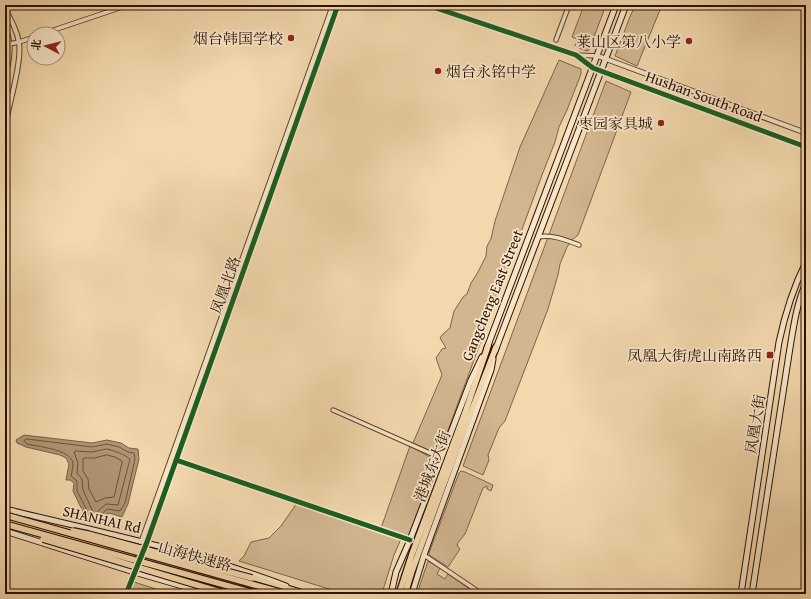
<svg xmlns="http://www.w3.org/2000/svg" width="811" height="599" viewBox="0 0 811 599" font-family="'Gentium Book Plus','Noto Serif SC',serif">
	<rect width="100%" height="100%" fill="#f3d8ad"/>
	<filter id="stains"><feTurbulence type="fractalNoise" baseFrequency=".005" numOctaves="4"/><feColorMatrix values="0 0 0 0 .2 0 0 0 0 .09 0 0 0 0 .02 0 0 0 .5 -.17"/></filter>
	<radialGradient id="worn" r=".72"><stop offset=".6" stop-color="#630" stop-opacity="0"/><stop offset="1" stop-color="#630" stop-opacity=".3"/></radialGradient>
	<path fill="#d1b690" stroke="#7e6348" d="M584,5H606L589,50L587,51L576,47L575,46L577,39L572,37Z
		M636,5H662L637,66L615,56L631,14Z
		M559,60L581,69V74L567,110L559,127L555,142L542,175L439,455L413,443L442,375L436,358L442,349L446,348L440,338L443,334L450,328L454,311L463,297L467,294L471,283L478,272L486,256L487,246L491,239L495,221L520,147Z
		M606,81L631,92L578,235L572,240L567,247L560,264L558,275L548,309L505,421L499,428L488,455L489,460L483,475L463,466Z
		M410,446L437,461L428,479L421,503L408,537L388,532L381,528Z
		M461,471L465,472L493,485L491,491L487,489V486L483,488L465,534L457,544L458,547L460,549L448,567L429,555V553L459,473Z
		M297,503L401,539L394,555L383,590L380,594H345L239,561L244,556L251,542L269,538L281,526Z
		M428,561L440,568L437,574L445,579L448,574L477,594H417Z
		M134,582L171,594H135L130,593Z"/>
	<path fill="#af9472" stroke="#7b5f44" d="M24,435L92,443L107,440L121,443L129,448L138,449L139,459L128,504L122,517L109,513L106,515L105,526L87,520L73,491L74,483L70,480H66L69,464L66,458L60,455L26,447L17,443L16,440Z"/>
	<g fill="none" stroke-linecap="round" stroke-linejoin="round">
		<path stroke="#6e5239" stroke-width="1" d="M27,439L92,447L107,444L119,447L128,452L134,453L135,459L125,503L120,511L107,509L103,513L100,520L90,516L77,491V481L71,476C72,472 73,467 73,463C70,449 39,447 27,444L24,441Z
			M107,449C115,451 124,454 130,459L118,505L106,504L96,513L93,512L83,490L82,479L77,473L78,463L74,452L76,451L92,452Z
			M107,455L115,457L122,461V463L114,497L105,498L96,502L89,489L88,479L83,471V459L85,458H94Z"/>
		<defs>
			<path id="minor" d="M427,5L576,55L593,68
				M42,34L128,5
				M556,40L569,5
				M5,45L19,42L34,37
				M577,55L597,56
				M538,237C552,234 566,240 579,245
				M333,410L441,458
				M176,460L410,540
				M424,555L482,594
				M126,594L134,572"/>
			<path id="tertiary" d="M5,9C11,20 17,30 19,43C22,62 9,105 5,126
				M5,27C13,46 9,60 5,79
				M598,56L806,133
				M593,68L806,147
				M141,543L333,5
				M146,544L338,5
				M135,569L139,550"/>
			<path id="secondary" d="M487,348L616,5
				M495,351L626,5
				M5,509C99,532 195,551 286,586
				M5,531L134,572L210,594
				M391,594L396,572L410,540L471,380L482,357
				M412,594L424,555L491,370L493,359
				M741,594L779,342C785,314 793,288 806,262
				M752,594L789,354C793,330 796,305 806,283"/>
			<path id="trunk" d="M252,578L306,594
				M399,594L412,554L466,410L488,346
				M405,594L412,571L443,486L496,347"/>
		</defs>
		<use href="#minor" stroke="#5e422b" stroke-width="5.5"/>
		<use href="#tertiary" stroke="#5e422b" stroke-width="6"/>
		<use href="#secondary" stroke="#2c1000" stroke-width="7"/>
		<use href="#trunk" stroke="#2c1000" stroke-width="8"/>
		<use href="#minor" stroke="#f7e6ca" stroke-width="3.5"/>
		<use href="#tertiary" stroke="#f7e6ca" stroke-width="4"/>
		<use href="#secondary" stroke="#f7e6ca" stroke-width="5"/>
		<use href="#trunk" stroke="#f3d8ad" stroke-width="5.5"/>
		<defs>
			<path id="trunk-bridge" d="M5,515L287,594
				M5,524L257,594
				M73,531L88,534L252,578
				M43,539L227,594"/>
		</defs>
		<use href="#trunk-bridge" stroke="#2c1000" stroke-width="8" stroke-linecap="butt"/>
		<use href="#trunk-bridge" stroke="#f3d8ad" stroke-width="5.5"/>
		<defs>
			<path id="cycleway" d="M427,5L576,55L593,68L806,147
				M176,460L410,540
				M126,594L147,542L338,5"/>
		</defs>
		<use href="#cycleway" stroke="#f7e6ca" stroke-width="8"/>
		<use href="#cycleway" stroke="#1b5e20" stroke-width="5"/>
	</g>
	<g fill="#8f2418" stroke="#f7e6ca" stroke-width="1.5">
		<circle cx="291" cy="38" r="4"/>
		<circle cx="689" cy="41" r="4"/>
		<circle cx="438" cy="71" r="4"/>
		<circle cx="661" cy="123" r="4"/>
		<rect x="766" y="351" width="8" height="8" rx="2"/>
	</g>
	<g text-anchor="middle" dominant-baseline="central" stroke-width="3.5" stroke-linejoin="round" paint-order="stroke">
		<g font-size="15" fill="#2c1000" stroke="#f7e6ca" text-anchor="end">
			<text x="283" y="38">烟台韩国学校</text>
			<text x="681" y="41">莱山区第八小学</text>
			<text x="446" y="71" text-anchor="start">烟台永铭中学</text>
			<text x="653" y="123">枣园家具城</text>
			<text x="762" y="355">凤凰大街虎山南路西</text>
		</g>
		<g font-size="15" fill="#2c1000" stroke="#f7e6ca">
			<text transform="translate(704 96) rotate(20)">Hushan South Road</text>
			<text transform="translate(225 285) rotate(-70)">凤凰北路</text>
			<text transform="translate(492 295) rotate(-68)">Gangcheng East Street</text>
			<text transform="translate(755 424) rotate(-81)">凤凰大街</text>
			<text transform="translate(432 466) rotate(-69)">港城东大街</text>
			<text transform="translate(102 519) rotate(13)">SHANHAI Rd</text>
			<text transform="translate(195 556) rotate(15)">山海快速路</text>
		</g>
	</g>
	<rect width="811" height="599" fill="none" stroke="#f3d8ad" stroke-width="20"/>
	<rect x="6" y="6" width="799" height="587" fill="none" stroke="#2c1000" stroke-width="2"/>
	<rect x="10" y="10" width="791" height="579" fill="none" stroke="#2c1000"/>
	<g transform="translate(46 46) rotate(277)"><circle r="19" fill="#f7e6ca" stroke="#a69079"/>
	<path d="M0-3L7 15L0 10L-7 15Z" fill="#8f2418"/>
	<text y="-6" font-size="11" font-weight="bold" text-anchor="middle" fill="#2c1000">北</text>
	</g>
	<rect width="100%" height="100%" filter="url(#stains)"/>
	<rect width="100%" height="100%" fill="url(#worn)"/>
</svg>
